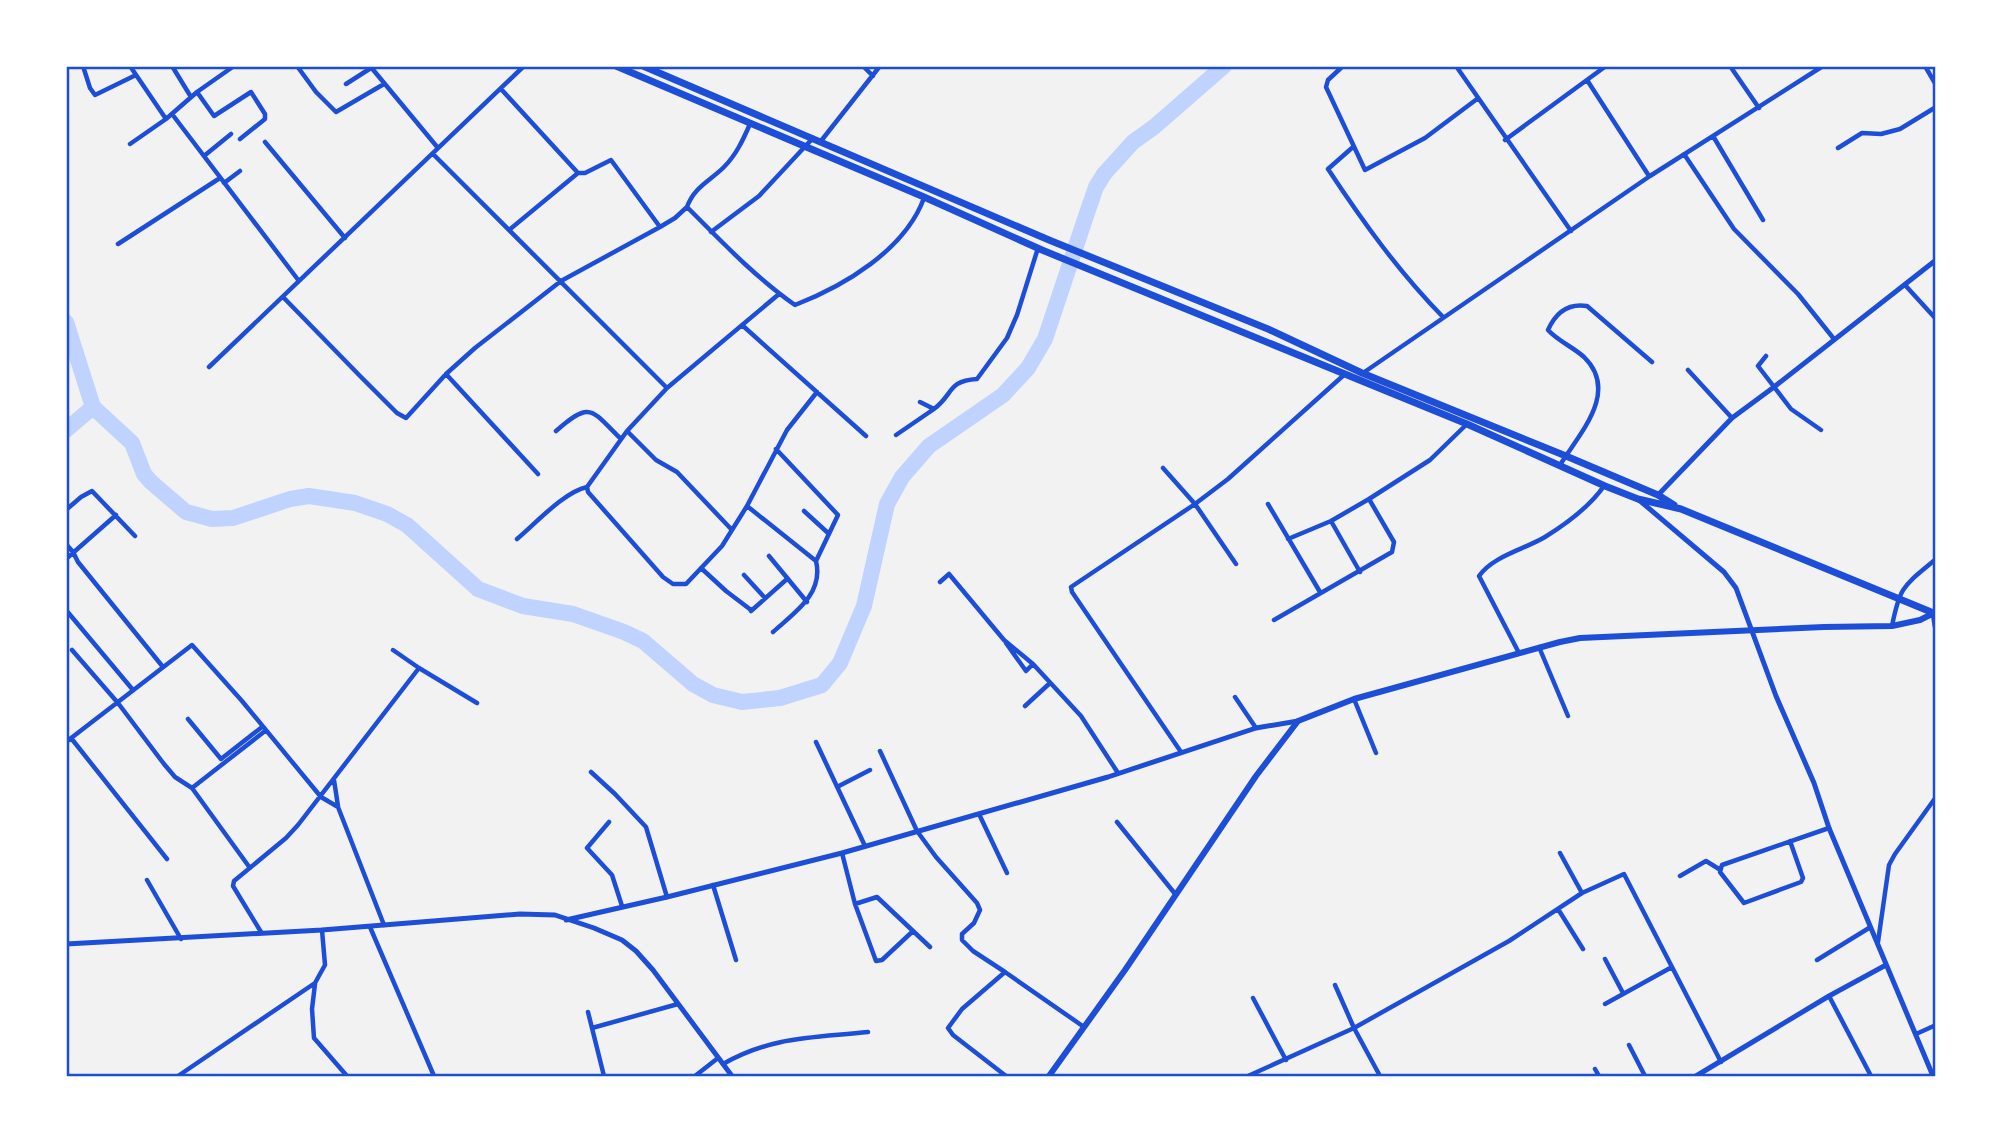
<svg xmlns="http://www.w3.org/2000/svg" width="2002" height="1143" viewBox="0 0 2002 1143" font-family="'DM Sans',sans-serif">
	<rect width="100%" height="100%" fill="#f2f2f2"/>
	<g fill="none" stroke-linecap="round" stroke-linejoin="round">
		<path stroke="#bfd3fe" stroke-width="16" d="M66,322L93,407L132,443L144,474L151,482L186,512L212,519L233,518L290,499L309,496L355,503L387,514L407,525L478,589L523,606L573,614L624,632L643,641L693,684L713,695L742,702L780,698L822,685L840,663L864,606L887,504L902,477L929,446L1003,395L1028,368L1045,339L1087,213L1096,187L1104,174L1133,142L1154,127L1224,66
			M66,430L93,407"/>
		<path stroke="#1d4ed8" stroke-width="4.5" d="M83,66L90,88L95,95L136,75
			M130,66L166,119L197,92L214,116L251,92L265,114V119L240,139
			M172,66L191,97
			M297,66L316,92L336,112L384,84
			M370,66L438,148
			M863,66L873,76
			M1343,66L1328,80L1326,87L1365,170L1425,138L1477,99
			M1456,66L1571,231
			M1730,66L1759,108
			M1925,66L1936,85
			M1587,80L1649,176
			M346,84L371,68
			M501,89L578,173H585L611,160L660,227
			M197,92L234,66
			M172,114L299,281
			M1713,136L1763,220
			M1505,140L1606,66
			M821,141L880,66
			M265,142L345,238
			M130,144L166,119
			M1353,147L1328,169C1363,222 1399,272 1443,317
			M1838,148L1862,133L1881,134L1900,129L1936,107
			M433,154L667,388
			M1684,154L1734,229L1798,294L1834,339
			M204,156L231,134
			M224,183L240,171
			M687,207C694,187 710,181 724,167C736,155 743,140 750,124
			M509,230L578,173
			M711,232L759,196L813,138
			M118,244L220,178
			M1905,285L1936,319
			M283,297L361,377L397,413L406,418L446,374L475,348L561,281L660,227L675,218L687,207C721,241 755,277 795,305C844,286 905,250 924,198
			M742,325L866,436
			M1766,356L1758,366L1791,409L1821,430
			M209,367L524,66
			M1688,370L1732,418
			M1363,373L1650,176L1823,66
			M446,374L538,474
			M920,402L934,409C954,394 947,381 977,379L1007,338L1017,315L1038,248
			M556,431C591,400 591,410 621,439
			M627,431L656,460L677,472L732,530
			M896,435L934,409
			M776,449L838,515L816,561
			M1560,465C1579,434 1620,392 1584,357C1573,347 1558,341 1548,330C1556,312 1568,303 1587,306L1652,362
			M1163,468L1195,504L1236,564
			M587,487L588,492L663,577L673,584H686L722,546L747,506L787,430L817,392
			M587,487L627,431L667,388L779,294
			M1268,504L1320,592
			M747,506L816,561C824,594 794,613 773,632
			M66,510L81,497L92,491L135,536
			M804,511L828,533
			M1331,521L1360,572
			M517,539C536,523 564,492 587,487
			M1288,539L1331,521L1369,499L1430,460L1467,424
			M66,544L73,552L78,562L163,667
			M769,556L807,602
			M66,559L116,515
			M701,568L726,591L751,610
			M744,575L765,598
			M940,582L949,574L1004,640L1033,664L1081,716L1118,773
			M66,610L133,690
			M751,611L787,579
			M1274,620L1392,552L1394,542L1369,499
			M1892,626C1900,585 1904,586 1936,559
			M1006,643L1026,671L1033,664
			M1539,647L1568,716
			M72,650L118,703L164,764L175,777L192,788L250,868
			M393,650L419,668L477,703
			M1519,653L1479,576C1493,556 1525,549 1545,537C1566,524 1590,506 1604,486
			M1235,697L1256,728
			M1354,699L1376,753
			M1025,706L1050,683
			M188,719L221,759L262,727
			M71,738L167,859
			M66,742L192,645L242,701L321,797L338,807L384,925
			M816,742L865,846
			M880,751L917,831L936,857L977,903L980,910L974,923L962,934V940L973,951L1005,972L962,1009L948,1028L953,1035L1006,1076
			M1181,752L1072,592L1071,587L1195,504L1228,479L1345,374
			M591,772L615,794L646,827L667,897
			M334,780L338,806
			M837,787L870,770
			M192,788L265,731
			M979,814L1007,873
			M609,822L587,848L612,875L622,906
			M1117,822L1176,895
			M1790,841L1803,878L1801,882L1744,903L1720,872L1722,865L1829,828
			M842,853L855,904L876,961L882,960L912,932
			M1560,853L1582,893
			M1680,876L1706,861L1719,869
			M147,880L181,939
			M713,885L736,960
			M855,904L877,897L930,947
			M1558,909L1583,949
			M370,927L434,1076
			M261,932L233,886L234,881L286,838L298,825L419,668
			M1878,942L1889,865L1895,854L1936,797
			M1605,959L1623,993
			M1817,960L1869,928
			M1005,972L1084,1027
			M315,984L312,1009L314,1038L347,1076
			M1335,985L1354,1028L1380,1076
			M1829,996L1871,1076
			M1253,998L1286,1060
			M1605,1004L1672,967
			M588,1012L604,1076
			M592,1028L678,1004
			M1916,1034L1936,1025
			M1629,1045L1645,1076
			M723,1064C772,1036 814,1038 868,1032
			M1595,1069L1599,1076
			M178,1076L315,983L325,965L322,930
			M695,1076L718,1058
			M1248,1076L1354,1028L1509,941L1582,893L1624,874L1721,1062"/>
		<path stroke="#1d4ed8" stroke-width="5" d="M1658,495L1732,418L1774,387L1936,260
			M1639,500L1724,572L1736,588L1776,696L1814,783L1829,828L1933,1076
			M566,920L667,897L842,853L1108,777L1256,728L1298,721
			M66,944L322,930L520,914L555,915L594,928L622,940L636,951L653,970L732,1076
			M1696,1076L1829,996L1886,965"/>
		<path stroke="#1d4ed8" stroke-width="6" d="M1049,1076L1125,970L1256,776L1298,721L1354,699L1560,642L1580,638L1824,627L1892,626L1920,620L1934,613"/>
		<path stroke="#1d4ed8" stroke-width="7" d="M616,66L924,197L1042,250L1467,424L1605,486L1638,499L1681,509L1936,614
			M643,66L1049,240L1268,329L1362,373L1566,456L1658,495L1674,505
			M1934,613L1936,626"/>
	</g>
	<rect width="2002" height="1143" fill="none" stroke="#ffffff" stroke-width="136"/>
	<rect x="68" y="68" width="1866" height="1007" fill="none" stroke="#1d4ed8" stroke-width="2.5"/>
</svg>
